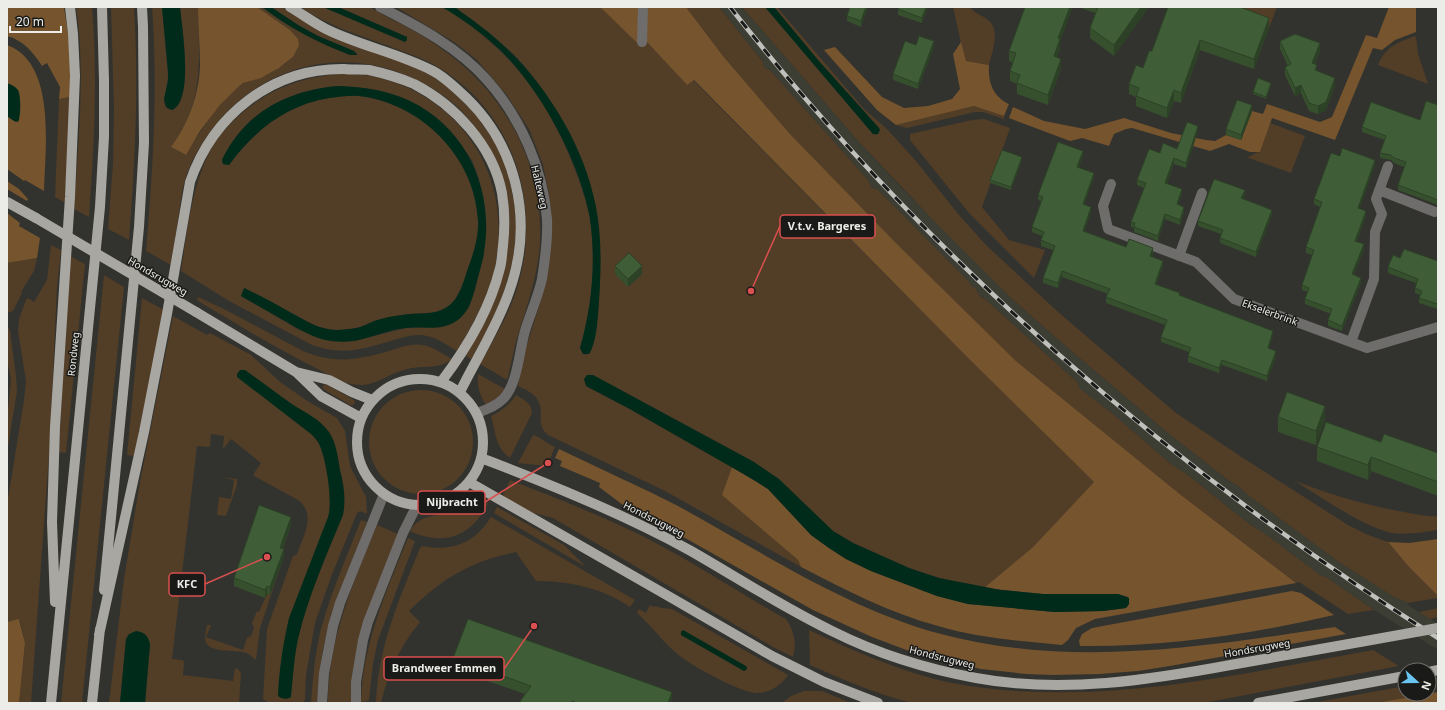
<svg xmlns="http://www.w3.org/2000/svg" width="1445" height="710" viewBox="0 0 1445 710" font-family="'Noto Sans',sans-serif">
	<rect width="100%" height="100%" fill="#32332e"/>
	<path fill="#3c3d33" d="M719,7H742L859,142L899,185L1009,296L1055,337L1168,433L1228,480L1238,486L1248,495L1339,562L1394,597L1407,602L1408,605L1438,624V650L1374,610L1326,577L1320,575L1264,533L1249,524L1188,475L1171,464L1113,414L1079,388L1078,383L985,299L979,295L977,290L971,286L968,282L877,189L872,188L868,180L770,70L766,69L763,65V62Z"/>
	<path fill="#523d27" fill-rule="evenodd" d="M76,7H92C98,77 94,148 89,217L74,209C78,144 86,71 76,7Z
		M111,7H134C139,85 135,163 129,240L108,229L113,163L114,110Z
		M152,7H162L168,77L164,102L166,107L168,109L173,110C194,97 182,29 180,7H198C199,60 205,101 171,147L186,155C196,137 226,91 244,83C249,81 254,80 259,78C272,73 283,66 293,57L290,30L257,7C267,7 276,17 284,22C305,36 327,46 350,55L354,51L318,36L298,25L271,7H282L300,19L419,69L435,78L446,86L474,111L497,146L509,175L516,213V234L513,261L501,301L485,335L471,359L466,356C489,313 506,282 509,232C511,202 505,182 492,155C477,122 450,95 417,80C327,36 231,77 190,166C184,179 182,192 180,206C177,226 174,246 171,265L146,251C153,170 158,89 152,7Z
		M300,7H323L405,42L407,40V37L338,7C347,7 360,5 368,7C375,9 381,14 387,17C405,26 423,35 439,47C507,93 548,171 539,254C535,283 526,310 517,338C513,352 511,366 507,380L480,364C495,338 511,311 519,282C541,199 512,110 436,66C421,57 405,53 389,46C358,35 327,25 300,7Z
		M396,7C407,7 418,7 429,7C433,7 438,6 441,7C451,9 480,33 488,40C531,76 560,127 578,178C582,190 586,201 589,213C597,258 593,304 580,348L585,355L590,353C597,329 599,305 600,280C602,214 589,166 555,110C542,88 528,67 509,50C492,34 473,20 454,7H600L636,42L645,40L687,85L693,80L968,358L1094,482L1033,547L984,588L939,578L909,568L853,543L833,531L754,462L593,375L586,386L628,408L732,467L723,495L798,560L801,567L663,490L548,435C534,423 546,412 537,399C533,393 525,389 518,386L525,351L545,287L551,210L548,190L543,165L530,131L516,109L506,94L477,60L454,42Z
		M686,7H719L763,62V65L766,69L770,70L868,180L872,188L877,189L969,282C970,286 973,286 976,289C979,294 979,297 985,299L1078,383L1079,388L1113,414L1171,464L1188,475L1249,524L1264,533L1320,575L1326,577L1374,610L1348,614L1299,582L1296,583L1181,495L1016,361L896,243L790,134L723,56Z
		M742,7H765L873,134L877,135L879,128L818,60L774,7H777L864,109L887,129L916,161L959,215L986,245L1057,311L1176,413L1240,456L1348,525L1366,534L1388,542L1409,567L1438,596V598L1407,603V602L1394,597L1339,562L1248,495L1238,486L1228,480L1168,433L1055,337L1009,296L936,223L859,142Z
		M953,7H970C975,14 982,15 988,20C1001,30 992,52 989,65L965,61Z
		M1237,7H1277L1269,28L1234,15Z
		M1415,36L1416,37L1418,54L1428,84L1378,65C1386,46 1397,43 1415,36Z
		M337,74C358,74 380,75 399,84C477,115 514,194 493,275C486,302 471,327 457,351C448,346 438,338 427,336C416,333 404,337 394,340C364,349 343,356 312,345L229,301L181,271C187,232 191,191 208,155C213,143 224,130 233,121C265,91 294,79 337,74ZM339,86L355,87L377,90L398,96L419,106L435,117L455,137L472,160L479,179L484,255L469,308L458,320L442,327L406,328L354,341H336L327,340L299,330L241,296L245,288C261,297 277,305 294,314C303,319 313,326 323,328C333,331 346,330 356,328C362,327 368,323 374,321C383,318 393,316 403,315C417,312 434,316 447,307C460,300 464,280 469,267C474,252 479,237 478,220C475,157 421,103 359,96C349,95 339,97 329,98C286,105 254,130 229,165L223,164L222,160C244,113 288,90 339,86Z
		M70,97L65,203L55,197L59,99Z
		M974,106L1004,116V119L983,112H975L907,128L896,125Z
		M984,119L1010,128L982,207L1009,240L1045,250L1034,278L969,213L910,140V134L972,120Z
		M1270,123L1305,136L1291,173L1246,157C1252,157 1255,152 1260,152Z
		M51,245L61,250L57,287L50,440L31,703H19L25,643L20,620L7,622V505L24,400L26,381L18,331L19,319L26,300L28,298L34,302L47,280Z
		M70,256L85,264L66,453L59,452L66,306Z
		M37,258L34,271L21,292L22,293L13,311L7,313V263Z
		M104,275L124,287L82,703H61Z
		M198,297L222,308L305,352C338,364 356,360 389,351C399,348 410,343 422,345C433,346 442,354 452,359C438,370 424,365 408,369C392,372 378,384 363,385C345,386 329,375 314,367C276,348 240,326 203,304L197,300Z
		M142,298L164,310L134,456L127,455Z
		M173,316L207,335L210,333L251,355L280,382L309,402L337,418L345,431L350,466L366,497L367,514L360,511L357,513L331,577L315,623L306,675L305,700L302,703H269L263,699L267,629L293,556L297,554C303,537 317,514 298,500L254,476V473L261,463L231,439L224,448H223L224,436L211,434L210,446L208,447L197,446L172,659L183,660L184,663L183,675L233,681L235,668L238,669L241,673L239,703H145L150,644L126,639L120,703H109L124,579L140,482Z
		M7,326L10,330L16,376L17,391L7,453V418L11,380L7,359Z
		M478,374L505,389L497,398L486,405C479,394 477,386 478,374Z
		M326,384L354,400L355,403L353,405H350L323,389L322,387L324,385Z
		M369 442a52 52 0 1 1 104 0a52 52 0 1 1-104 0Z
		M516,395C524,400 532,403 532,413L510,458C495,448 496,432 491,416C502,411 509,405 516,395Z
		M533,435C539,436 548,444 555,447L547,466L518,463Z
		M221,477L237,479V485L226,516L217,515L219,497L231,499L234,480Z
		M510,480C558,499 606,517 652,541C698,565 741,594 786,619C794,631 797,642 793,657L773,647L553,518L526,511L502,497Z
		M1295,481C1332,495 1365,505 1404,512C1415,514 1427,517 1438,516V530C1425,532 1405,535 1392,533C1361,526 1323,498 1295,481Z
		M470,502H482L488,503C472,536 445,547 410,531C419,516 429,518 443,513C452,510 460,505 470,502Z
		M497,507L564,545L586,567L494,513Z
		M491,517L635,600L630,607C602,588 570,581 536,581L516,552C470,562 443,578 409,611L420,622C400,646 388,673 381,703H376C378,646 399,600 420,548L422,546C452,552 475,543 491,517Z
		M361,520L367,522L331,614L322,654L317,702H311C313,678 315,653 321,629C331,592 347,556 361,520Z
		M377,525L398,534L353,671L351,702H328C328,639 354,582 377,525Z
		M408,538L415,541L378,640L373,663L369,700L367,701L361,702C363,643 386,592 408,538Z
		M284,556L260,628L256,660C253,658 250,654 246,653C235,649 206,654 205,639C205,635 206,630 207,626L208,625H211L206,637L243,650L247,638L251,636L254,628L252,623L257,611L259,612L267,594L270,595L272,590L268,588L280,567Z
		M650,605L654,607L655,606L662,608L672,609L788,675C781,686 768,694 755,693C737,691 690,665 676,653C662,641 651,625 637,613L639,609L646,613ZM681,634L747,667V669L744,671Z
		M1438,608V617L1430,619L1419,612Z
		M809,630C854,651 899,671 947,682C1090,710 1233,675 1373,650L1399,666L1203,703H912C877,694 843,680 810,665Z
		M1405,686V694H1427L1376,703H1312Z
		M804,691H822L851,703H782L791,696Z"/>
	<path fill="#76542e" d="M7,7H64L70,47V97L59,99L60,87L47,63L42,66C33,52 23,40 7,36Z
		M198,7H257L290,30L298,39L299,45L293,57L279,68L261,78L243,83L236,89L220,105L200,131L186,155L171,147C188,124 199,95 200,66C200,46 198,27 198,7Z
		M600,7H640L639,43L636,42Z
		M646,7H686L723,56L790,134L896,243L1016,361L1181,495L1296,583L1095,619L1076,628L1068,640L1062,645C1020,641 978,638 938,626C890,613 845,590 801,567L798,560L722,495L732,467L768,489L811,535L829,548L846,559L871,571L937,596L968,604L1055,612L1103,611L1126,608L1129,604L1128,597L1118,594H1043L984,588L1033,547L1094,482L968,358L694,80L687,85L645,40Z
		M1389,7H1416V32L1395,40L1382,50L1373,48L1335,140L1272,118L1260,152H1250L1229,144L1210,151L1132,128L1126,129L1114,134L1109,146L1082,138L1070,141L1009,118L1013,107L1044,121L1085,129L1124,118L1171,133L1206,140L1215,141L1226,135L1241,140L1252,111L1263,114L1267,104L1320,122L1332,117L1366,35L1377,38Z
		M961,42L966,61L989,65C988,81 992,96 1009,104L1004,116L974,106L896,125L877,110L824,50L835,47L882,97L904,108L928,106L952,99L960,89L953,54Z
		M7,45C57,63 45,150 44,191L25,180L24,181L7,169V116L16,122L13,86L7,83Z
		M7,181L19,189L28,199L27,201L7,189Z
		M7,213L20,223L19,226L40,238L37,258L7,263Z
		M559,449C598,468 639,486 678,506C762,552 844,607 937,633C1070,669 1201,647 1335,627L1346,634L1170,666L1138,671L1100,674L1052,675L1026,674L981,669L917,654L872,637L813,610L687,539L627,508L599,487L600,483L560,466L562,461L555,458Z
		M1438,539V596L1409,567L1388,542L1409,543Z
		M1292,591L1301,593L1334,615C1253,634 1165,647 1080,646L1079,641L1082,634L1092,628Z
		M19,619L25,643L19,703H7V622Z
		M1438,692V703H1376Z"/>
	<path fill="#002b1a" d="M162,7H180C182,27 194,101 172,110L166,107L164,99L168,81V71Z
		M262,7H271L298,25L318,36L354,51L357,54V55H350C319,43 289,28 262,7Z
		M323,7H338L407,37V40L405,42Z
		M442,7C445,7 451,6 454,7C457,8 461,12 464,14C475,22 485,29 495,38C544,80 584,144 596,207C602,238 601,270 599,301C598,315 597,343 589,354H583L580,348C592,307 596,262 590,219C581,163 539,86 498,48C481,32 462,19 442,7Z
		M765,7H774L818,60L879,128L880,130L878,134H873Z
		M7,83C11,85 15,86 18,90C21,95 21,117 18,122L14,121L7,116Z
		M339,86C363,87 387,90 410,101C474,132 499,204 480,270C475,287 473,307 459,319C444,332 424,326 407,328C389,329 372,338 354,341C320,345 305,332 278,317C266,310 253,303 241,296L244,288C261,296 277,305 293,314C303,319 312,325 323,328C333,331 345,330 356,328C362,327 368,324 374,321C383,318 393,316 402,315C417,312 434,316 447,307C459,300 464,280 468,268C474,252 479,237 478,220C475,157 421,103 359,96C349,95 339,97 329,98C286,105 254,131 229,165L223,164L222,160C245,112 288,90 339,86Z
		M240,370H245C260,381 276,393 292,404C305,413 319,418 329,432C336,442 338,457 340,470C344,485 346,500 343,515C326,556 308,597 298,639C294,658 293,677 291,697C287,700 282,699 278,696C279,670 283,644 289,618L328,517C333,501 326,458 319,444C317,440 314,437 311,434L237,377V374Z
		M587,375H593L754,462L779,479L833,531L853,543L909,568L939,578L1001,590L1043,594H1118L1129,598V604L1126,608L1103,611L1055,612L968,604L937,596L871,571L846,559L829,548L811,535L768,489L754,480L628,408L586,386L584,379Z
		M683,630L746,666L747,669L744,671L681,635V632Z
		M136,631C144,632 148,635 150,644L145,703H120L126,639L129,634Z"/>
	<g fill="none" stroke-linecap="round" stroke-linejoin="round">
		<path stroke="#6e6d6b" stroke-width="10" d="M380,7C418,26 459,48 487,80C521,118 543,169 547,219C548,239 545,260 542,279C538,297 530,314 525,331C519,351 518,384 503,399C496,406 486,410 477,413
			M642,42L643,7
			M1111,184L1103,206L1108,229L1196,262L1234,299L1367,348L1438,327
			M1379,190L1435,212
			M1179,256L1202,193
			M1351,342L1374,279L1375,232L1382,214L1376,199L1388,166
			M322,703L324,673L333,626L340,603L384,494
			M356,703V682L363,640L368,622L403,533L417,505"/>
		<path stroke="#a8a7a2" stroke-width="10" d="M290,7C302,14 314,23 326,29C360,46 399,53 433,71C443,76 451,84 459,91C517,142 535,220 509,292C497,327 476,359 460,392
			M7,202L36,218
			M196,312L296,372L321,396L361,418
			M296,372L329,380L352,392L372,400
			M357 442a63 63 0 1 1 126 0a63 63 0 1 1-126 0Z
			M481,458C553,485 624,514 691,551C738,578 784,608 834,632C878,654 927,669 976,678C1062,694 1150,680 1236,664C1277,657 1319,649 1360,642
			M469,482L670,597L772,656L824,682L878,703
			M104,590L139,227L144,143L143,27L142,7
			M55,602L52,522L55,427L70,197L75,76L73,34L70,7
			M99,635L144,432L167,314L190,182C213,115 272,68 344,69C352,70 361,69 369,70C383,73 400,78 414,84C455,105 493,146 502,193C505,211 505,228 503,246C502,253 502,261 500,268C490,309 467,348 441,382
			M1429,672L1438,670
			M51,703L100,207L104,137V80L102,7
			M92,703L100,629
			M1258,703L1405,676"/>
		<defs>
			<path id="rail" d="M730,7C926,257 1170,469 1438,638"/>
		</defs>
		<use href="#rail" stroke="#c0c0bc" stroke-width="4.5"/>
		<use href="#rail" stroke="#1a1a18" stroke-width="3" stroke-dasharray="9" stroke-linecap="butt"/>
		<path stroke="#a8a7a2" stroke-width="10" d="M36,218L196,312
			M1360,642L1438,628"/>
	</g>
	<path fill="#36502e" d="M868,7L861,27L847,21V16Z
		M928,7L922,23L898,15V9Z
		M1078,7H1149L1114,56L1090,38V28L1095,13Z
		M1168,7L1269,28L1254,69L1200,50L1181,103L1174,101L1167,118L1136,106V97L1129,94V84L1143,68L1152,51Z
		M1280,41L1320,51L1315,64L1317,71L1335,86L1326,110L1318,114L1309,111L1301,93L1295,96L1285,75V67L1288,66L1280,49Z
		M1060,42V49L1057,57L1061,69L1048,105L1017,94V84L1010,81V71L1013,63L1009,61V51Z
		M916,45L934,47L918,89L893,80V74Z
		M1271,86L1266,99L1253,94V92Z
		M1438,105V205L1398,190V185L1404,167L1394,163L1391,160L1380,158V153L1385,140L1362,132V127L1420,120Z
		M1252,111L1241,140L1226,135V129Z
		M1198,131L1186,168L1174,164L1167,183L1182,194L1178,205L1184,212L1180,225L1165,219L1158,241L1134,232V228L1131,227V222L1144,188L1137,185V180L1160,153L1177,149Z
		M1083,156L1079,167L1094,178L1084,204L1091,212L1084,231L1126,247L1153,253L1152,257L1163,266L1156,284L1180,296L1273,336L1269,348L1276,356L1267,381L1222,365L1219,373L1188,362V356L1189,352L1161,342V337L1165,325L1106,303V297L1108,294L1062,277L1058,288L1043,283V278L1053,250L1041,246V240L1042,236L1032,232V227L1041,201L1038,200V195Z
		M1340,156L1375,165L1359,208L1366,216L1357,241L1364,249L1354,275L1361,283L1342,331L1328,326V320L1331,314L1305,304V299L1308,292L1302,290V285L1312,255L1306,253V247L1320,207L1314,204V199Z
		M1022,160L1011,190L990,183V180Z
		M1245,196L1243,199L1272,215L1256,257L1220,243V238L1221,234L1198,226V221Z
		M1400,258L1438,261L1437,309L1419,303V298L1420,295L1415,293V288L1416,283L1388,273V267Z
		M615,266L642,274L628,287L615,274Z
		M1278,417L1325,420L1316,445L1278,432Z
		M1381,442L1438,453V496L1371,471L1368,480L1317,461V447Z
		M291,525L283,549L284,557L270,595L267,594L265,598L234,586V578Z
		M453,658L672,692L671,703H519L525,694L453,669Z"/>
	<path fill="#2c4126" d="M866,7H868L861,27V21Z
		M926,7H928L922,23V18Z
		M1070,7H1073L1060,42V49L1054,67V56L1058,38Z
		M1141,7H1149L1114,56V45Z
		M1269,18V28L1254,69V59Z
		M1200,40V50L1181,103V93Z
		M934,41V47L918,89V84Z
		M1320,43V51L1312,71V63Z
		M1061,59V69L1048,105V95Z
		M1335,78V86L1326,110L1318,114V106Z
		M1271,83V86L1266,99V97Z
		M1301,85V93L1295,96V88Z
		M1174,90V101L1167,118V108Z
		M1252,105V111L1241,140V135Z
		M1198,126V131L1186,168V163Z
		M1083,151V156L1077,172V167Z
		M1022,157V160L1011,190V187Z
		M1174,158V164L1165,188V183Z
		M1375,160V165L1358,213V208Z
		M1094,173V178L1083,209V204Z
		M1182,189V194L1177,209V204Z
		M1245,190V196L1241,203V198Z
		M1091,207V212L1083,236V231Z
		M1184,207V212L1180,225V220Z
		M1272,210V215L1256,257V252Z
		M1366,211V216L1355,246V241Z
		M1165,214V219L1158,241V236Z
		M1364,244V249L1352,280V274Z
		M1153,248V253L1150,262V256Z
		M1163,261V266L1155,289V284Z
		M642,266V274L628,287V279Z
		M1062,271V277L1058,288V283Z
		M1361,278V283L1342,331V326Z
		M1438,301V306L1437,309V304Z
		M1273,331V336L1268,353V348Z
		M1276,351V356L1267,381V376Z
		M1222,360V365L1219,373V368Z
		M1325,406V420L1316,445V431Z
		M1371,457V471L1368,480V465Z
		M291,517V525L280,556V548Z
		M284,549V557L270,595V587Z
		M267,586V594L265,598V590Z
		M672,692L671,703H668Z"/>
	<path fill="#3f5d36" stroke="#2c4126" d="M850,7H866L861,21L847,16Z
		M899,7H926L922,18L898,9Z
		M1025,7H1070L1058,38L1060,39L1054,56L1061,59L1048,95L1017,83L1020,75L1010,71L1016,53L1009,51Z
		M1098,7H1141L1114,45L1090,28Z
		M1168,7H1240L1269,18L1254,59L1200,40L1181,93L1174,90L1167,108L1136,96L1139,88L1129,84L1136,65L1143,68L1149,51H1152Z
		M1295,34L1320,43L1312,63L1317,65L1315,70L1335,78L1326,102L1318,106L1309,103L1301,85L1295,88L1285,67L1291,64L1280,41Z
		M919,36L934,41L918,84L893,74L905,41L916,45Z
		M1258,78L1271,83L1266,97L1253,92Z
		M1237,100L1252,105L1241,135L1226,129Z
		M1426,101L1438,105V200L1398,185L1406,162L1394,158L1391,155L1380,153L1386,136L1362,127L1371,102L1420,120Z
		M1187,122L1198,126L1186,163L1174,158L1165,183L1182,189L1177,204L1184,207L1180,220L1165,214L1158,236L1134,227L1135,223L1131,222L1146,183L1137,180L1149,149L1160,153L1163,143L1177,149Z
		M1058,142L1083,151L1077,167L1094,173L1083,204L1091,207L1083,231L1126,247L1129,239L1153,248L1150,256L1163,261L1155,284L1180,293L1179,295L1273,331L1268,348L1276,351L1267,376L1222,360L1219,368L1188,356L1191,348L1161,337L1167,320L1106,297L1110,289L1062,271L1058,283L1043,278L1055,246L1041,240L1044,232L1032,227L1043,197L1038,195Z
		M1342,148L1375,160L1358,208L1366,211L1355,241L1364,244L1352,274L1361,278L1342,326L1328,320L1332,309L1305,299L1309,288L1302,285L1314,250L1306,247L1322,202L1314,199L1331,153L1340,156Z
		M1002,150L1022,157L1011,187L990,180Z
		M1214,179L1245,190L1241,198L1272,210L1256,252L1220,238L1223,230L1198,221Z
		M1404,249L1438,261V301L1437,304L1419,298L1422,291L1415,288L1418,279L1388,267L1393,255L1400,258Z
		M629,253L642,266L628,279L615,266Z
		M1287,392L1325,406L1316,431L1278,417Z
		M1326,422L1381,442L1384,434L1438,453V482L1371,457L1368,465L1317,447Z
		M259,505L291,517L280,548L284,549L270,587L267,586L265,590L234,578Z
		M468,619L672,692L668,703H577L572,701L571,703H519L531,686L453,658Z"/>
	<g text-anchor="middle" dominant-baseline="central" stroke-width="3" stroke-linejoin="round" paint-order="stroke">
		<g font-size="10" fill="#ecece9" stroke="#1a1a18">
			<text transform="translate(540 187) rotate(77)">Halteweg</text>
			<text transform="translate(158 276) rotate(30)">Hondsrugweg</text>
			<text transform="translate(1270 312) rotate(20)">Ekselerbrink</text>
			<text transform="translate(73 354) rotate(-84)">Rondweg</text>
			<text transform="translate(654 519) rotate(27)">Hondsrugweg</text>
			<text transform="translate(1257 648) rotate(-10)">Hondsrugweg</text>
			<text transform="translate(942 657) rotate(14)">Hondsrugweg</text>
		</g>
	</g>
	<path fill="none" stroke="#da4f4f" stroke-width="1.5" d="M751 291L780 226M548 463L485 502M267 557L205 584M534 626L504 669"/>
	<g fill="#da4f4f" stroke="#1a1a18" stroke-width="1.5">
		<circle cx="751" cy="291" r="4"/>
		<circle cx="548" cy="463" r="4"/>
		<circle cx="267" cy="557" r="4"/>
		<circle cx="534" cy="626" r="4"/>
	</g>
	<g fill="#1a1a18" stroke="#da4f4f" stroke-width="1.5">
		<rect x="780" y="215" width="95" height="23" rx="4"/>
		<rect x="418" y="491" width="67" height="23" rx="4"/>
		<rect x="169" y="573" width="36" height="23" rx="4"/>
		<rect x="384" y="657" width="120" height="23" rx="4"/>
	</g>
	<g font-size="11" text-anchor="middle" font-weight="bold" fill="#ecece9">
		<text x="827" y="230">V.t.v. Bargeres</text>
		<text x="452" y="506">Nijbracht</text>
		<text x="187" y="588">KFC</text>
		<text x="444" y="672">Brandweer Emmen</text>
	</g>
	<rect width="1445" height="710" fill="none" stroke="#ecece9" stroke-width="16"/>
	<g transform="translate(1417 682) rotate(111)"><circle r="19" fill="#1a1a18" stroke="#6e6e6c"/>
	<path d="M0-3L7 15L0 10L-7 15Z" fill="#69c4f1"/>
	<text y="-6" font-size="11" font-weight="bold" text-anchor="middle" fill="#ecece9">N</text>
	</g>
	<path d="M10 26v6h51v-6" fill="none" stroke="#ecece9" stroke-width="2"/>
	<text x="16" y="26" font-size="12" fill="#ecece9" stroke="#1a1a18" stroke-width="3" paint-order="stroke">20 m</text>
</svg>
